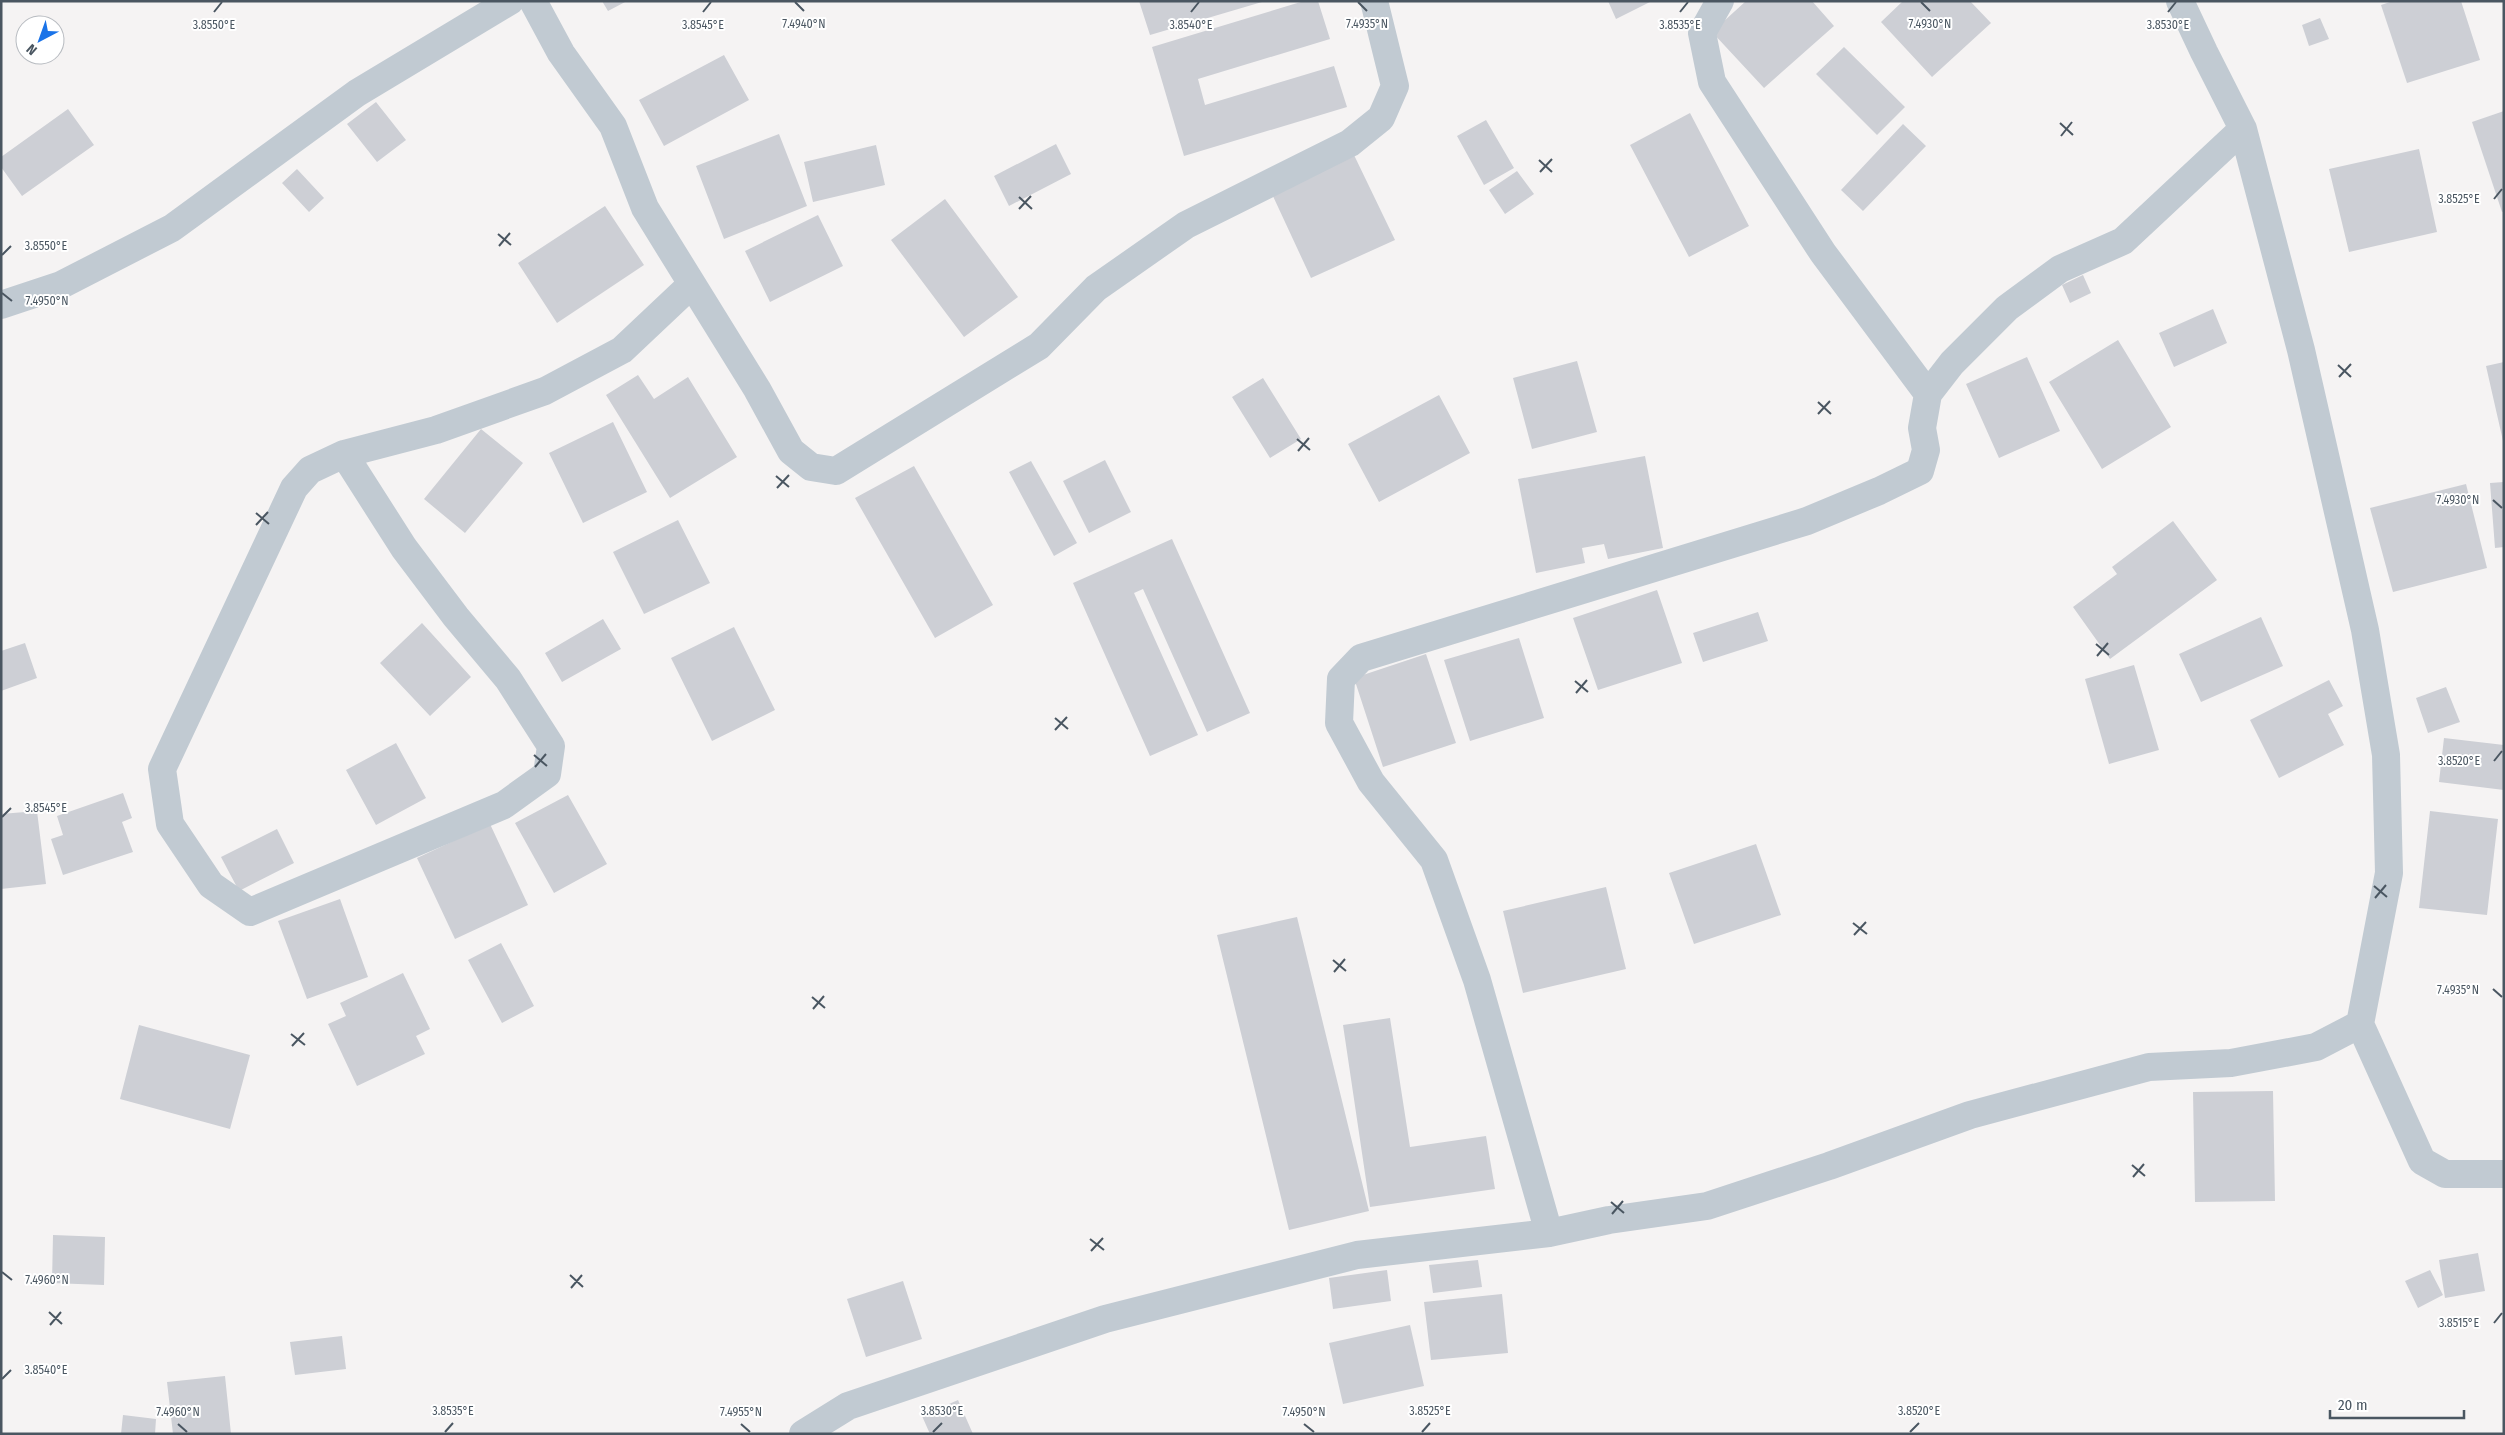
<svg xmlns="http://www.w3.org/2000/svg" width="2505" height="1435" viewBox="0 0 2505 1435" font-family="'Fira Sans Condensed',sans-serif">
	<rect width="100%" height="100%" fill="#f5f3f3"/>
	<path fill="#cdcfd5" d="M602,1H627L608,11Z
		M1139,1H1262V2L1150,35Z
		M1304,1H1318L1330,39L1198,79L1205,105L1334,66L1347,107L1184,156L1152,47Z
		M1608,1H1652L1616,19Z
		M1746,1H1812L1834,26L1764,88L1712,32Z
		M1903,1H1970L1991,23L1932,77L1881,22Z
		M2393,1H2461L2480,60L2407,83L2381,5Z
		M2320,18L2329,39L2309,46L2302,25Z
		M1844,47L1905,107L1877,135L1816,74Z
		M724,55L749,100L664,146L639,100Z
		M376,102L406,140L377,162L347,124Z
		M68,109L94,145L22,196L1,167V157Z
		M2504,111V211L2502,212L2472,122Z
		M1690,113L1749,226L1689,257L1630,145Z
		M1486,120L1514,168L1484,185L1457,136Z
		M1903,124L1926,146L1863,211L1841,190Z
		M779,134L807,206L724,239L696,166Z
		M1056,144L1071,174L1009,206L994,176Z
		M876,145L885,185L813,202L804,162Z
		M2419,149L2437,232L2349,252L2329,169Z
		M1354,155L1395,240L1311,278L1272,194Z
		M297,169L324,198L309,212L282,183Z
		M1517,171L1534,194L1505,214L1489,190Z
		M945,199L1018,297L964,337L891,240Z
		M605,206L644,265L557,323L518,263Z
		M818,215L843,266L770,302L745,251Z
		M2083,275L2091,293L2070,303L2062,285Z
		M2213,309L2227,343L2174,367L2159,333Z
		M2118,340L2171,427L2102,469L2049,382Z
		M2027,357L2060,431L1999,458L1966,384Z
		M1577,361L1597,432L1532,449L1513,378Z
		M2504,362V441H2503L2486,366Z
		M638,375L654,399L688,377L737,457L670,498L606,395Z
		M1263,378L1301,439L1270,458L1232,397Z
		M1439,395L1470,453L1379,502L1348,444Z
		M613,422L647,492L583,523L549,453Z
		M481,429L523,463L465,533L424,499Z
		M1645,456L1663,548L1608,559L1604,544L1582,548L1585,563L1536,573L1518,479Z
		M1105,460L1131,512L1089,533L1063,481Z
		M1031,461L1077,543L1054,556L1009,472Z
		M914,466L993,605L935,638L855,498Z
		M2504,482V547L2495,548L2490,483Z
		M2466,484L2487,568L2393,592L2370,508Z
		M678,520L710,583L644,614L613,552Z
		M2173,521L2217,580L2110,659L2073,607L2117,574L2112,567Z
		M1172,539L1250,713L1207,732L1143,589L1134,593L1198,735L1150,756L1073,583Z
		M1657,590L1682,663L1598,690L1573,618Z
		M1758,612L1768,641L1703,662L1693,633Z
		M2261,617L2283,666L2201,702L2179,654Z
		M603,619L621,649L562,682L545,653Z
		M422,623L471,677L430,716L380,663Z
		M734,627L775,710L712,741L671,658Z
		M1519,638L1544,718L1470,741L1444,660Z
		M25,643L37,678L1,691V651Z
		M1426,654L1456,743L1383,767L1354,678Z
		M2134,665L2159,750L2109,764L2085,679Z
		M2329,680L2343,706L2328,714L2344,745L2279,778L2250,720Z
		M2446,687L2460,722L2428,733L2416,698Z
		M2444,738L2504,745V790L2439,782Z
		M396,743L426,798L376,825L346,770Z
		M123,793L132,818L122,822L133,852L63,875L51,839L63,835L57,816Z
		M568,795L607,864L554,893L515,823Z
		M37,811L46,884L1,889V814Z
		M2430,811L2498,819L2487,915L2419,908Z
		M490,824L528,905L455,939L417,858Z
		M277,829L294,863L239,891L221,857Z
		M1756,844L1781,915L1694,944L1669,873Z
		M1606,887L1626,969L1523,993L1503,911Z
		M340,899L368,977L307,999L278,921Z
		M1297,917L1369,1211L1289,1230L1217,935Z
		M501,943L534,1006L502,1023L468,960Z
		M403,973L430,1029L416,1036L425,1054L357,1086L328,1024L346,1016L340,1003Z
		M1390,1018L1410,1147L1486,1136L1495,1189L1370,1207L1343,1025Z
		M139,1025L250,1055L230,1129L120,1099Z
		M2273,1091L2275,1201L2195,1202L2193,1092Z
		M53,1235L105,1237L104,1285L52,1283Z
		M2478,1253L2485,1291L2445,1298L2439,1260Z
		M1478,1260L1482,1287L1433,1293L1429,1265Z
		M1387,1270L1391,1301L1333,1309L1329,1278Z
		M2430,1270L2443,1295L2418,1308L2405,1281Z
		M903,1281L922,1339L866,1357L847,1299Z
		M1502,1294L1508,1353L1431,1360L1424,1302Z
		M1410,1325L1424,1386L1343,1404L1329,1343Z
		M342,1336L346,1369L295,1375L290,1342Z
		M225,1376L231,1434H173L167,1382Z
		M958,1400L973,1434H930L922,1416Z
		M123,1415L156,1419L155,1434H121Z"/>
	<g fill="none" stroke-linecap="round" stroke-linejoin="round">
		<path stroke="#c1cad2" stroke-width="28" d="M533,1L561,53L613,126L645,208L757,389L791,451L811,467L836,471L1039,346L1096,288L1186,225L1350,143L1381,118L1395,86L1374,1
			M1720,1L1702,33L1712,82L1823,253L1928,394
			M1,305L61,285L172,228L357,93L510,1
			M344,454L310,470L294,488L162,769L170,824L211,885L250,912L504,805L547,774L551,746L508,679L456,617L404,548L344,454L436,430L545,391L622,350L692,284
			M2360,1024L2422,1161L2445,1174H2504
			M1549,1233L1477,980L1434,860L1371,782L1339,723L1341,679L1361,658L1807,521L1879,491L1920,471L1926,450L1922,428L1928,394L1952,363L2007,308L2060,269L2123,241L2243,129
			M803,1434L848,1406L1105,1319L1357,1255L1549,1233L1609,1220L1707,1206L1829,1166L1970,1115L2149,1067L2231,1063L2316,1047L2360,1024L2389,873L2386,755L2365,630L2301,350L2243,129L2204,52L2180,1"/>
	</g>
	<path fill="none" stroke="#4a5661" stroke-width="2" d="M795,2L804,11M1358,2L1367,11M1921,2L1930,11M214,12L222,2M703,12L711,2M1191,12L1199,2M1680,12L1688,2M2168,12L2176,2M2060,123L2073,135M2061,136L2072,122M1539,160L1552,172M1540,172L1552,159M1019,197L1032,209M2494,199L2502,189M1019,209L1031,196M498,234L511,245M499,246L510,233M2,255L11,246M2,293L12,301M2338,365L2351,377M2339,377L2351,364M1818,402L1831,414M1818,414L1830,401M1297,439L1310,450M1298,451L1309,438M776,476L789,487M777,488L789,475M2493,500L2502,508M256,513L269,524M256,525L268,512M2096,644L2109,655M2097,656L2108,643M1575,681L1588,692M1576,693L1587,680M1055,718L1068,729M1055,730L1067,717M534,755L547,766M2494,761L2502,751M535,767L546,754M2,817L11,808M2374,886L2387,897M2375,898L2386,885M1853,923L1867,934M1854,935L1866,922M1333,960L1346,971M1334,972L1345,959M2493,989L2502,997M812,997L825,1008M813,1009L824,996M291,1034L305,1045M292,1046L304,1033M2132,1165L2145,1176M2133,1177L2144,1164M1611,1202L1624,1213M1612,1214L1623,1201M1090,1239L1104,1250M1091,1251L1103,1238M2,1272L12,1280M570,1275L583,1287M571,1288L582,1275M49,1312L62,1324M2494,1323L2502,1313M50,1325L61,1312M2,1379L11,1370M178,1424L187,1432M741,1424L750,1432M1304,1424L1314,1432M445,1432L453,1423M933,1432L942,1423M1422,1432L1430,1423M1910,1432L1919,1423"/>
	<g font-size="12" text-anchor="middle" fill="#4a5661" stroke="#fff" stroke-width="4" stroke-linejoin="round" paint-order="stroke">
		<text x="804" y="28">7.4940°N</text>
		<text x="1367" y="28">7.4935°N</text>
		<text x="1930" y="28">7.4930°N</text>
		<text x="214" y="29">3.8550°E</text>
		<text x="703" y="29">3.8545°E</text>
		<text x="1191" y="29">3.8540°E</text>
		<text x="1680" y="29">3.8535°E</text>
		<text x="2168" y="29">3.8530°E</text>
		<text x="2459" y="203">3.8525°E</text>
		<text x="46" y="250">3.8550°E</text>
		<text x="47" y="305">7.4950°N</text>
		<text x="2458" y="504">7.4930°N</text>
		<text x="2459" y="765">3.8520°E</text>
		<text x="46" y="812">3.8545°E</text>
		<text x="2458" y="994">7.4935°N</text>
		<text x="47" y="1284">7.4960°N</text>
		<text x="2459" y="1327">3.8515°E</text>
		<text x="46" y="1374">3.8540°E</text>
		<text x="453" y="1415">3.8535°E</text>
		<text x="942" y="1415">3.8530°E</text>
		<text x="1430" y="1415">3.8525°E</text>
		<text x="1919" y="1415">3.8520°E</text>
		<text x="178" y="1416">7.4960°N</text>
		<text x="741" y="1416">7.4955°N</text>
		<text x="1304" y="1416">7.4950°N</text>
	</g>
	<rect width="2505" height="1435" fill="none" stroke="#4a5661" stroke-width="5"/>
	<g transform="translate(40 40) rotate(221)"><circle r="24" fill="#ffffff" stroke="#b7bbc0"/>
	<path d="M0-4L9 19L0 12L-9 19Z" fill="#1a73e8"/>
	<text y="-8" font-size="14" font-weight="bold" text-anchor="middle" fill="#4a5661">N</text>
	</g>
	<path d="M2330 1410v8h134v-8" fill="none" stroke="#4a5661" stroke-width="2.5"/>
	<text x="2338" y="1410" font-size="15" fill="#4a5661" stroke="#ffffff" stroke-width="4" paint-order="stroke">20 m</text>
</svg>
